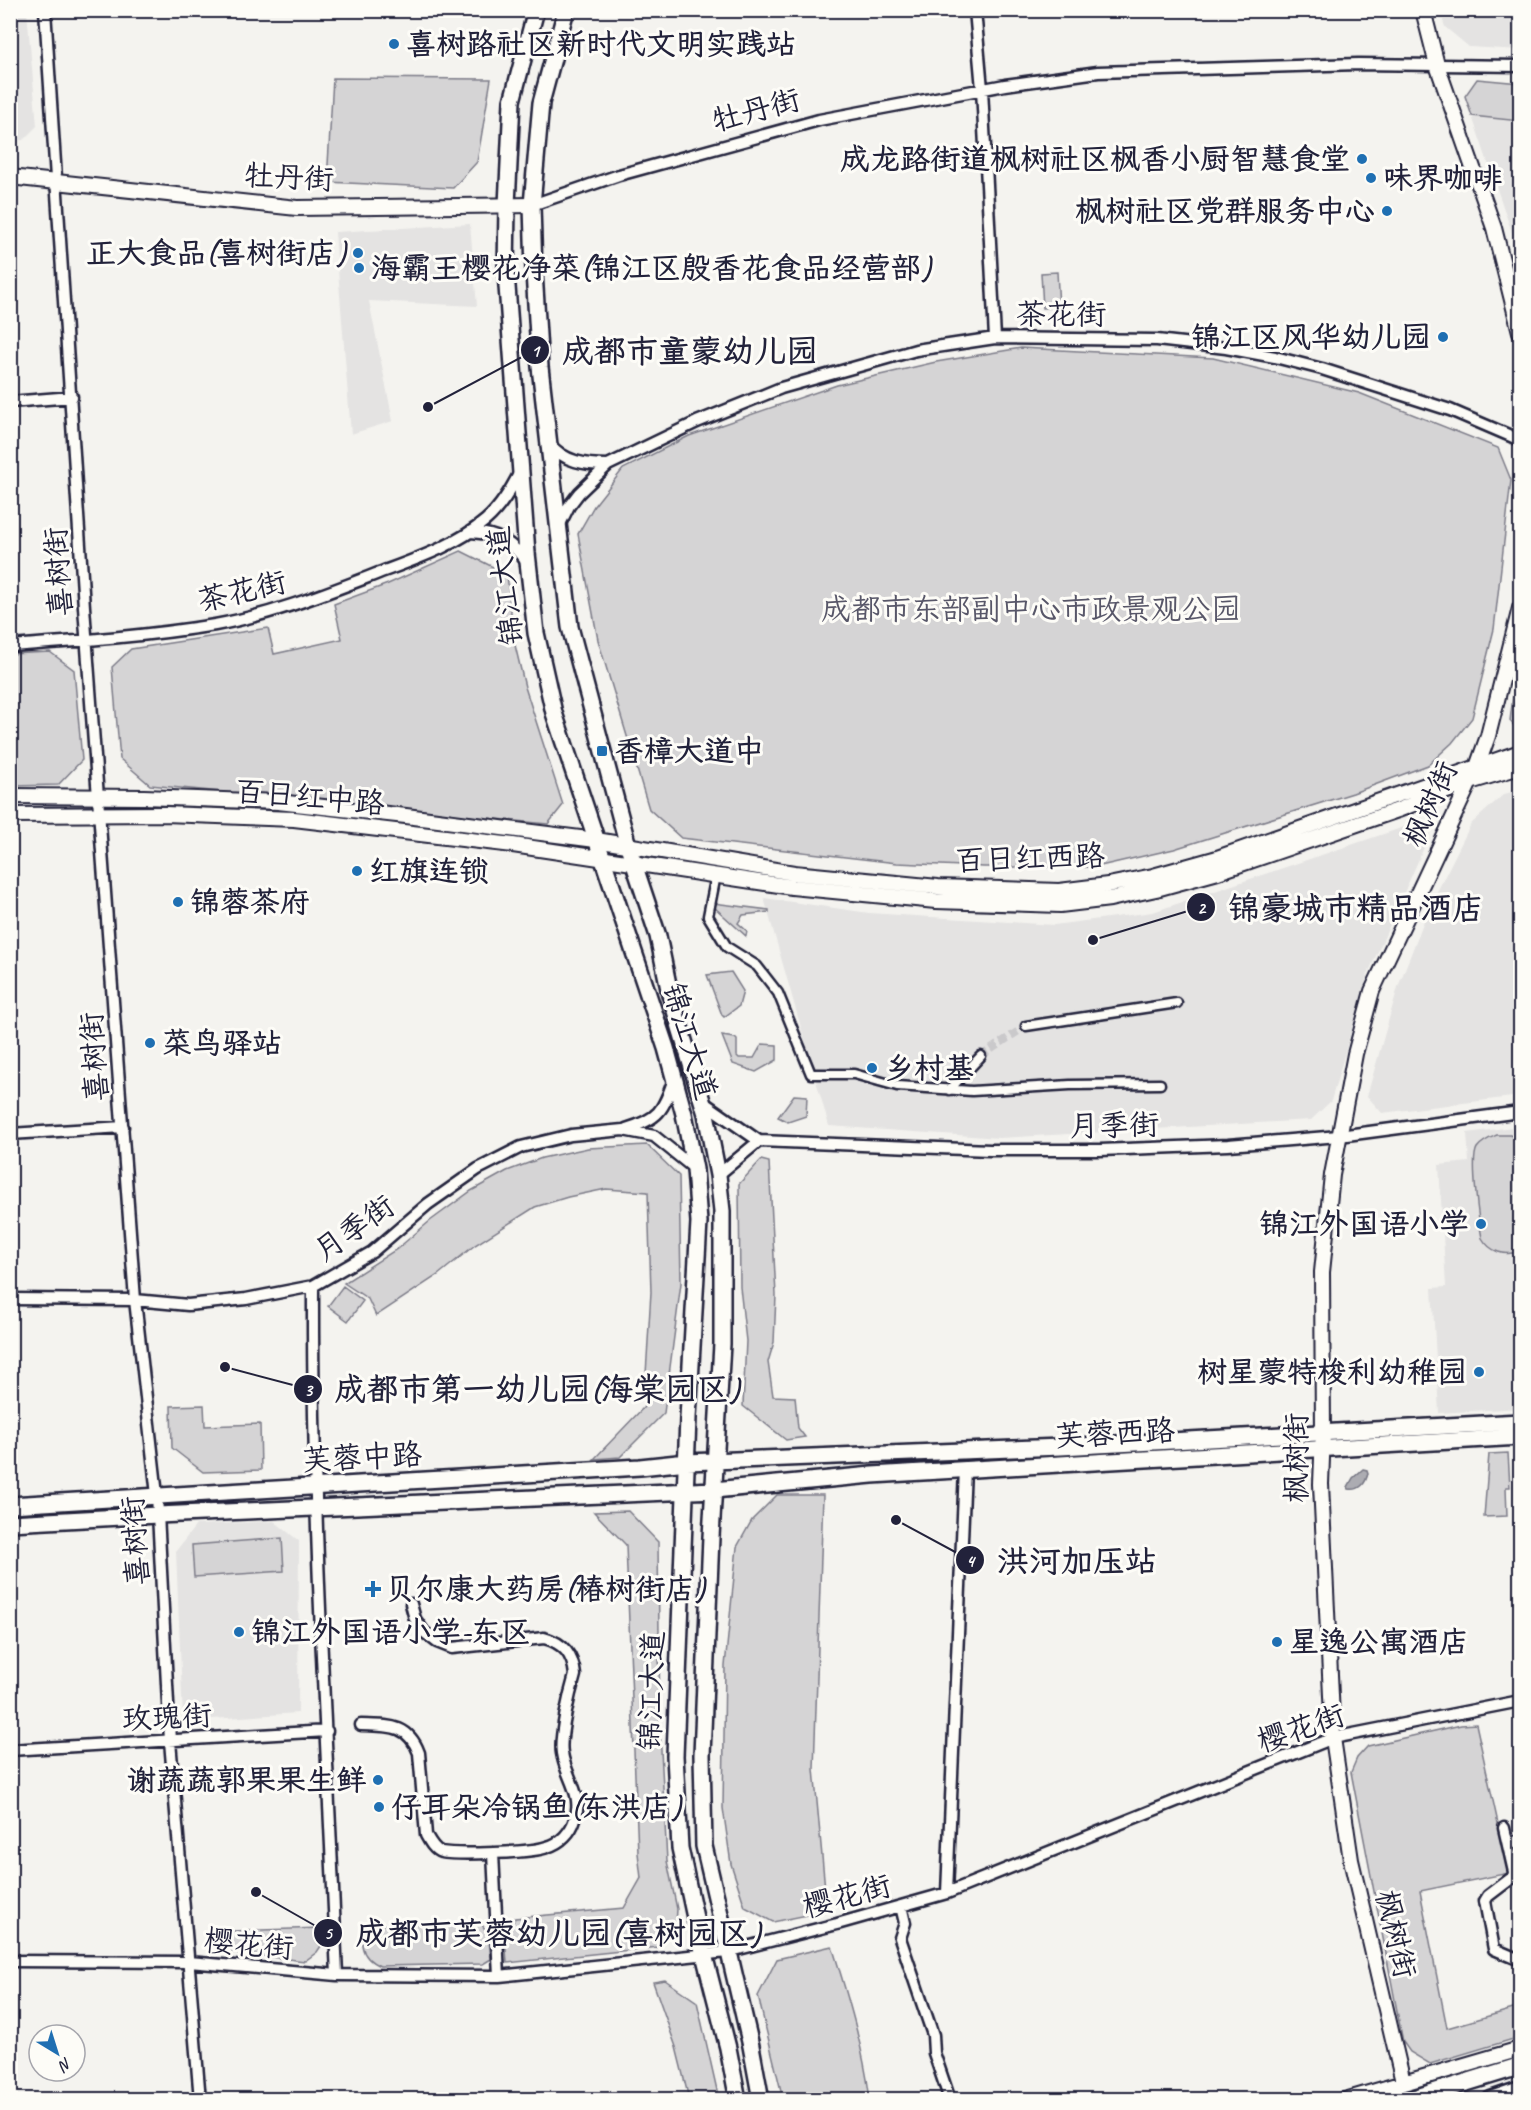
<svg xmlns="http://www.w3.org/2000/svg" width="1531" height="2110" viewBox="0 0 1531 2110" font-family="Caveat,'LXGW WenKai TC',sans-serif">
	<rect width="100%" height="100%" fill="#f4f3ef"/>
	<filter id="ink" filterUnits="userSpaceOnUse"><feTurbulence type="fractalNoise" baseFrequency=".0167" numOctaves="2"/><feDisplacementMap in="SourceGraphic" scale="12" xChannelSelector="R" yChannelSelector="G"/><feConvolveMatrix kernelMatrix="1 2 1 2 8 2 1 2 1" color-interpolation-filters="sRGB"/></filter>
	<g filter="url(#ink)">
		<path fill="#e4e3e2" d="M11,11H27L37,126L23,140L11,141Z
			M1440,11H1520V50L1469,47L1445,27Z
			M1472,116L1520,121V256Z
			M470,224L477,306L369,301L393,421L351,434L335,232Z
			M1520,790V1096L1382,1113L1367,1096L1398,987L1429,908L1471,824L1504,794Z
			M1419,822L1430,834L1368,974L1331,1101L1311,1120L1000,1138L829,1126L764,898L869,913L1054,925L1153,912Z
			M1520,1126V1284H1517L1520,1336V1408L1439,1413L1432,1288L1446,1287L1439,1165L1469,1162L1467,1133Z
			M274,1521L299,1541L298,1713L183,1721L176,1551L196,1525Z"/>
		<path fill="#d5d4d5" stroke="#7c7b88" stroke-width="1.5" d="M333,78L491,79L477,162L453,188L327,182Z
			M1477,79L1520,83V121L1472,116L1465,96Z
			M1057,272L1059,307L1043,308L1041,273Z
			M1021,348L1213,358L1359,393L1498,448L1511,480L1494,629L1472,718L1452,743L1428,765L1353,793L1174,849L1096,867H984L897,863L681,838L649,809L598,640L578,534L594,506L623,469L689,436L837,385L936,362Z
			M461,551L507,574L514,641L525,687L563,805L548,824L150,785L120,759L112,667L131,649L268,628L274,654L342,639L334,604L388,584Z
			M1520,638V732L1510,721Z
			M50,652L74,670L82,760L58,785L11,786V654Z
			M713,903L769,910V912L743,915L738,923L747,931L746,936L713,906Z
			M731,972L743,991L739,1006L724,1017L722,1015L707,975Z
			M722,1036L735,1038L737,1040V1056L739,1058H754L762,1044L777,1045V1060L756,1072L733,1064Z
			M794,1095L807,1096L806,1116L788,1122L778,1117Z
			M1497,1135H1510L1520,1140V1251C1505,1257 1490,1252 1482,1238C1479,1223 1470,1159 1477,1148C1482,1141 1490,1138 1497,1135Z
			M647,1145L679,1176L681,1283L664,1413L620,1457L594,1459L644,1407L651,1292L648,1192L606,1189L568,1197L535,1207L475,1245L438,1275L376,1316L368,1299L344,1283L397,1249L430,1221L471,1191L507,1171L542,1158L588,1148Z
			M761,1160L769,1162L776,1295L774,1342L768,1362L773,1396L795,1397L798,1428L805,1437L786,1440L743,1406L746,1341L740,1287L739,1184Z
			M343,1286L363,1301L348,1321L328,1306Z
			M204,1405L205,1426L260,1424L261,1470L203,1472L172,1448L171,1406Z
			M1508,1453L1510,1487H1506L1507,1516L1484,1517L1489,1454Z
			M777,1495H823L814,1769L827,1911L773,1922L745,1907L731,1864L723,1808L725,1666L737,1547L752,1520Z
			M628,1511L658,1542L660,1732L667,1861L677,1909L676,1925L659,1947L507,1963L505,1936L515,1918L624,1908L641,1878L638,1853L626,1545L594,1512Z
			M282,1538L284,1571L194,1577L192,1545Z
			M1476,1724L1509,1873L1420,1891L1447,2028L1520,2007V2037L1430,2064L1410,2052L1403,2042L1351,1772L1357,1758L1368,1746L1461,1725Z
			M479,1921L488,1933L491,1959L483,1964L380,1966C361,1958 354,1937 374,1925Z
			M321,1928L323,1943L317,1952L305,1961L229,1952L222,1948L207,1932Z
			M832,1946C848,1997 863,2046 870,2099H783L758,1996L777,1959Z
			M665,1980L697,2002L719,2099H689L676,2047L653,1982Z"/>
		<path fill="#acacb2" stroke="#757582" stroke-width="1.5" d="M1363,1469L1367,1470L1368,1473C1366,1483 1360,1491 1349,1489L1348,1487L1353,1478Z"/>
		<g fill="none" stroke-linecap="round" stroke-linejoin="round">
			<path stroke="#cac9cb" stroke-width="8" stroke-dasharray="8 4" stroke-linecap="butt" d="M981,1056L1026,1026"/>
			<defs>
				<path id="pedestrian" d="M716,875L708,916L727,947L757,966L778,993L811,1074H854L897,1086L972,1091L1070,1085L1160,1084
					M1026,1026L1177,1003
					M949,1090L981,1056"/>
				<path id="minor" d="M45,10L84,607L135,1300L157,1495L170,1741L200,2100
					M975,10L982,89L995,338
					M532,205L619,175L819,120L1005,85L1098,72L1358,64L1520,66
					M10,402L72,397
					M549,443C563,462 586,465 608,465
					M560,524L569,506L579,493L608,465L697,422L781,388L916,350L995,338L1157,340L1226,348L1275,357L1322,369L1450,410L1520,440
					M471,532C499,534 512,542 528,564
					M10,646C78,641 148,636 215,625C271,615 324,594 376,574C413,560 456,546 486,520C501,507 511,489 520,472
					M703,1102L759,1141
					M626,1129C659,1119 663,1111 674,1079
					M10,1134L123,1127
					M718,1175L759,1141L990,1150H1100L1228,1145L1339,1136L1520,1112
					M313,1286C312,1516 327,1746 337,1975
					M10,1299L135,1300L188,1305L246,1299L313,1286L372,1252L428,1204L478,1169L521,1147L571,1135L623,1130L654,1136L695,1169
					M361,1725C388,1726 408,1723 419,1753L426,1835C430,1842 434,1850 441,1852C457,1855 532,1853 547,1847C561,1843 571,1832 575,1819C584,1795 565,1776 562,1753C559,1737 570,1692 575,1675C573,1655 564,1643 544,1638L452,1648L437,1642L424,1632L415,1619L411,1604
					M10,1750L327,1731
					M1504,1828L1514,1872L1513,1877L1488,1896L1485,1901L1494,1949L1520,1960
					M1508,1844L1520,1840
					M493,1853L499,1976
					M947,1893L965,1469
					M901,1906L905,1923L900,1938L933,2035L934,2053L950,2100
					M10,1961L189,1962L337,1975L499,1976L727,1952L837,1924L947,1893L1333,1738L1520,1701"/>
				<path id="tertiary" d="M1423,10L1437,65L1494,228L1520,332
					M10,177L297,208L532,205
					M10,796L144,797L278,802L406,816L596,840L794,873L938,887L1059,891L1108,885L1153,876L1214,859L1520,752
					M10,815L165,814L294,819L513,845L792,887L936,901L1060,905L1110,899L1156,889L1218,872L1398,810L1470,782L1520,767
					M1403,2082L1351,1860L1333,1738L1321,1484L1323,1432L1322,1272L1332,1175L1355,1054L1372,991L1477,767L1488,736L1520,608
					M1345,2100L1520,2049"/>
				<path id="secondary" d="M536,10L512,101L507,205L506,273L527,553L536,633L554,713L666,1048L684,1114L695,1169L699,1222L688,1418L675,1756L680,1848L697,1927L728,2048L738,2100
					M566,10L541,103L532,205L534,272L540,367L570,627L628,846L658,936L670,994L706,1114L718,1175L722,1211V1344L711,1537L702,1755L704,1846L751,2046L761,2100
					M10,1505L640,1467L687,1462L1061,1447L1520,1422
					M10,1523L158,1515L714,1490L872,1475L1520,1437"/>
				<path id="primary" d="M1409,2100L1520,2066
					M1491,2100L1520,2090"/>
			</defs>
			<use href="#pedestrian" stroke="#22223b" stroke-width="13"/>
			<use href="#minor" stroke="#22223b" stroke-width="15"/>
			<use href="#tertiary" stroke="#22223b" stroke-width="18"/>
			<use href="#secondary" stroke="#22223b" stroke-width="20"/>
			<use href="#primary" stroke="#22223b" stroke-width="21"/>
			<use href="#pedestrian" stroke="#fdfcf7" stroke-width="8"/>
			<use href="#minor" stroke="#fdfcf7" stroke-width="10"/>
			<use href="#tertiary" stroke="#fdfcf7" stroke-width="14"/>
			<use href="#secondary" stroke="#fdfcf7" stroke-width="15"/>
			<use href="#primary" stroke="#fdfcf7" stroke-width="16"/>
		</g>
	</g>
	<g fill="#1f6fb2" stroke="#fdfcf7" stroke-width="2">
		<circle cx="394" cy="44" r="6"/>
		<circle cx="1362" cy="159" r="6"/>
		<circle cx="1371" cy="178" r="6"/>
		<circle cx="1387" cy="211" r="6"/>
		<circle cx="358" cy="253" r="6"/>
		<circle cx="359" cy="268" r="6"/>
		<circle cx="1443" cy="337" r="6"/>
		<rect x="596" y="745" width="12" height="12" rx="3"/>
		<circle cx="357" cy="871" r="6"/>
		<circle cx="178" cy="902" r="6"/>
		<circle cx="150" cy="1043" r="6"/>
		<circle cx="872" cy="1068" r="6"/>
		<circle cx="1481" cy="1224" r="6"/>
		<circle cx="1479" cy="1372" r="6"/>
		<path d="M370 1580h6v6h6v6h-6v6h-6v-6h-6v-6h6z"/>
		<circle cx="239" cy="1632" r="6"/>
		<circle cx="1277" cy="1642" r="6"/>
		<circle cx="378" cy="1780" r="6"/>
		<circle cx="379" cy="1807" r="6"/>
	</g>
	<g text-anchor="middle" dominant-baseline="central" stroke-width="6" stroke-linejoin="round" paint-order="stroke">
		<g font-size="30" font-weight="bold" fill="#22223b" stroke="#fdfcf7" text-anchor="start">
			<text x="406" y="44">喜树路社区新时代文明实践站</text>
			<text x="1350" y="159" text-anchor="end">成龙路街道枫树社区枫香小厨智慧食堂</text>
			<text x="1383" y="178">味界咖啡</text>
			<text x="1375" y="211" text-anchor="end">枫树社区党群服务中心</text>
			<text x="346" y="253" text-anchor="end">正大食品(喜树街店)</text>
			<text x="371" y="268">海霸王樱花净菜(锦江区殷香花食品经营部)</text>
			<text x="1431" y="337" text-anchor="end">锦江区风华幼儿园</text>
			<text x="614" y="751">香樟大道中</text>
			<text x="369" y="871">红旗连锁</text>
			<text x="190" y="902">锦蓉茶府</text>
			<text x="162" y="1043">菜鸟驿站</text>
			<text x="884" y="1068">乡村基</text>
			<text x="1469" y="1224" text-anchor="end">锦江外国语小学</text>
			<text x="1467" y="1372" text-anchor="end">树星蒙特梭利幼稚园</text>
			<text x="385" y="1589">贝尔康大药房(椿树街店)</text>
			<text x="251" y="1632">锦江外国语小学-东区</text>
			<text x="1289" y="1642">星逸公寓酒店</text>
			<text x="366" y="1780" text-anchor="end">谢蔬蔬郭果果生鲜</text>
			<text x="391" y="1807">仔耳朵冷锅鱼(东洪店)</text>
		</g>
		<g font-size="30" fill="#22223b" stroke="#fdfcf7">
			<text transform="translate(756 110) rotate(-15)">牡丹街</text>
			<text transform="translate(289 177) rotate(3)">牡丹街</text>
			<text x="1061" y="314">茶花街</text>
			<text transform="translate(58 572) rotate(-94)">喜树街</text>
			<text transform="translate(505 586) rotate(-97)">锦江大道</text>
			<text transform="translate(242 591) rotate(-13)">茶花街</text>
			<text transform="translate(310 797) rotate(5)">百日红中路</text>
			<text transform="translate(1430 804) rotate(-66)">枫树街</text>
			<text transform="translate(1030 858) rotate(-2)">百日红西路</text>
			<text transform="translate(690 1041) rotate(73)">锦江大道</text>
			<text transform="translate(94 1057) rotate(-94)">喜树街</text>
			<text transform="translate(1114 1125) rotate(-1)">月季街</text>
			<text transform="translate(354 1228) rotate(-35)">月季街</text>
			<text transform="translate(1115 1433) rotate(-3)">芙蓉西路</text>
			<text transform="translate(362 1457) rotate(-3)">芙蓉中路</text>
			<text transform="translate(1296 1458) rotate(-90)">枫树街</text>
			<text transform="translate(135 1541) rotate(-94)">喜树街</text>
			<text transform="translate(651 1691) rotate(-88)">锦江大道</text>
			<text transform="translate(167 1717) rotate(-3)">玫瑰街</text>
			<text transform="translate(1301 1728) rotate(-19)">樱花街</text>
			<text transform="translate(847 1896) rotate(-15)">樱花街</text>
			<text transform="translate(1396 1934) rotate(77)">枫树街</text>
			<text transform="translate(249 1944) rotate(5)">樱花街</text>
		</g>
		<g font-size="30" fill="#585769" stroke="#fdfcf7">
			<text x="1031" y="609">成都市东部副中心市政景观公园</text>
		</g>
	</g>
	<path fill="none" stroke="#22223b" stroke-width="2" d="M428 407L535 350M1093 940L1201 907M225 1367L308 1389M896 1520L970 1560M256 1892L328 1933"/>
	<g fill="#22223b" stroke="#fdfcf7" stroke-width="2">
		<circle cx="428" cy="407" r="6"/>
		<circle cx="1093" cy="940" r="6"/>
		<circle cx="225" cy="1367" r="6"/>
		<circle cx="896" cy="1520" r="6"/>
		<circle cx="256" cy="1892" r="6"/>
		<circle cx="535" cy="350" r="15"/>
		<circle cx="1201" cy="907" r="15"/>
		<circle cx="308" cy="1389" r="15"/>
		<circle cx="970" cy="1560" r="15"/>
		<circle cx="328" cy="1933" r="15"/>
	</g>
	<g font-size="18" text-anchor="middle" font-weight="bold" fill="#fff">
		<text x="535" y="357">1</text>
		<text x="1201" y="914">2</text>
		<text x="308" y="1396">3</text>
		<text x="970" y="1567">4</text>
		<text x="328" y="1939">5</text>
	</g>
	<g font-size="32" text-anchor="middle" font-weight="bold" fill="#22223b" stroke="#fdfcf7" stroke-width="6" stroke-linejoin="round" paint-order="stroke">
		<text x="690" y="362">成都市童蒙幼儿园</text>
		<text x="1356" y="919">锦豪城市精品酒店</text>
		<text x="537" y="1400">成都市第一幼儿园(海棠园区)</text>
		<text x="1077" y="1572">洪河加压站</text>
		<text x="558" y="1944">成都市芙蓉幼儿园(喜树园区)</text>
	</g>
	<rect width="1531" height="2110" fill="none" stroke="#fdfcf7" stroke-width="36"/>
	<rect x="18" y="18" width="1495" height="2074" fill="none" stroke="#22223b" stroke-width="2" filter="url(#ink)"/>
	<g transform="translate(57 2053) rotate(142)"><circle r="28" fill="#fdfcf7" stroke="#a5a5ac" stroke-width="1.5"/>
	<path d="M0-4.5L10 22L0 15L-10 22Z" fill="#1f6fb2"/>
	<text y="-9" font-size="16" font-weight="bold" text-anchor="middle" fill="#22223b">N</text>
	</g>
</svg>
